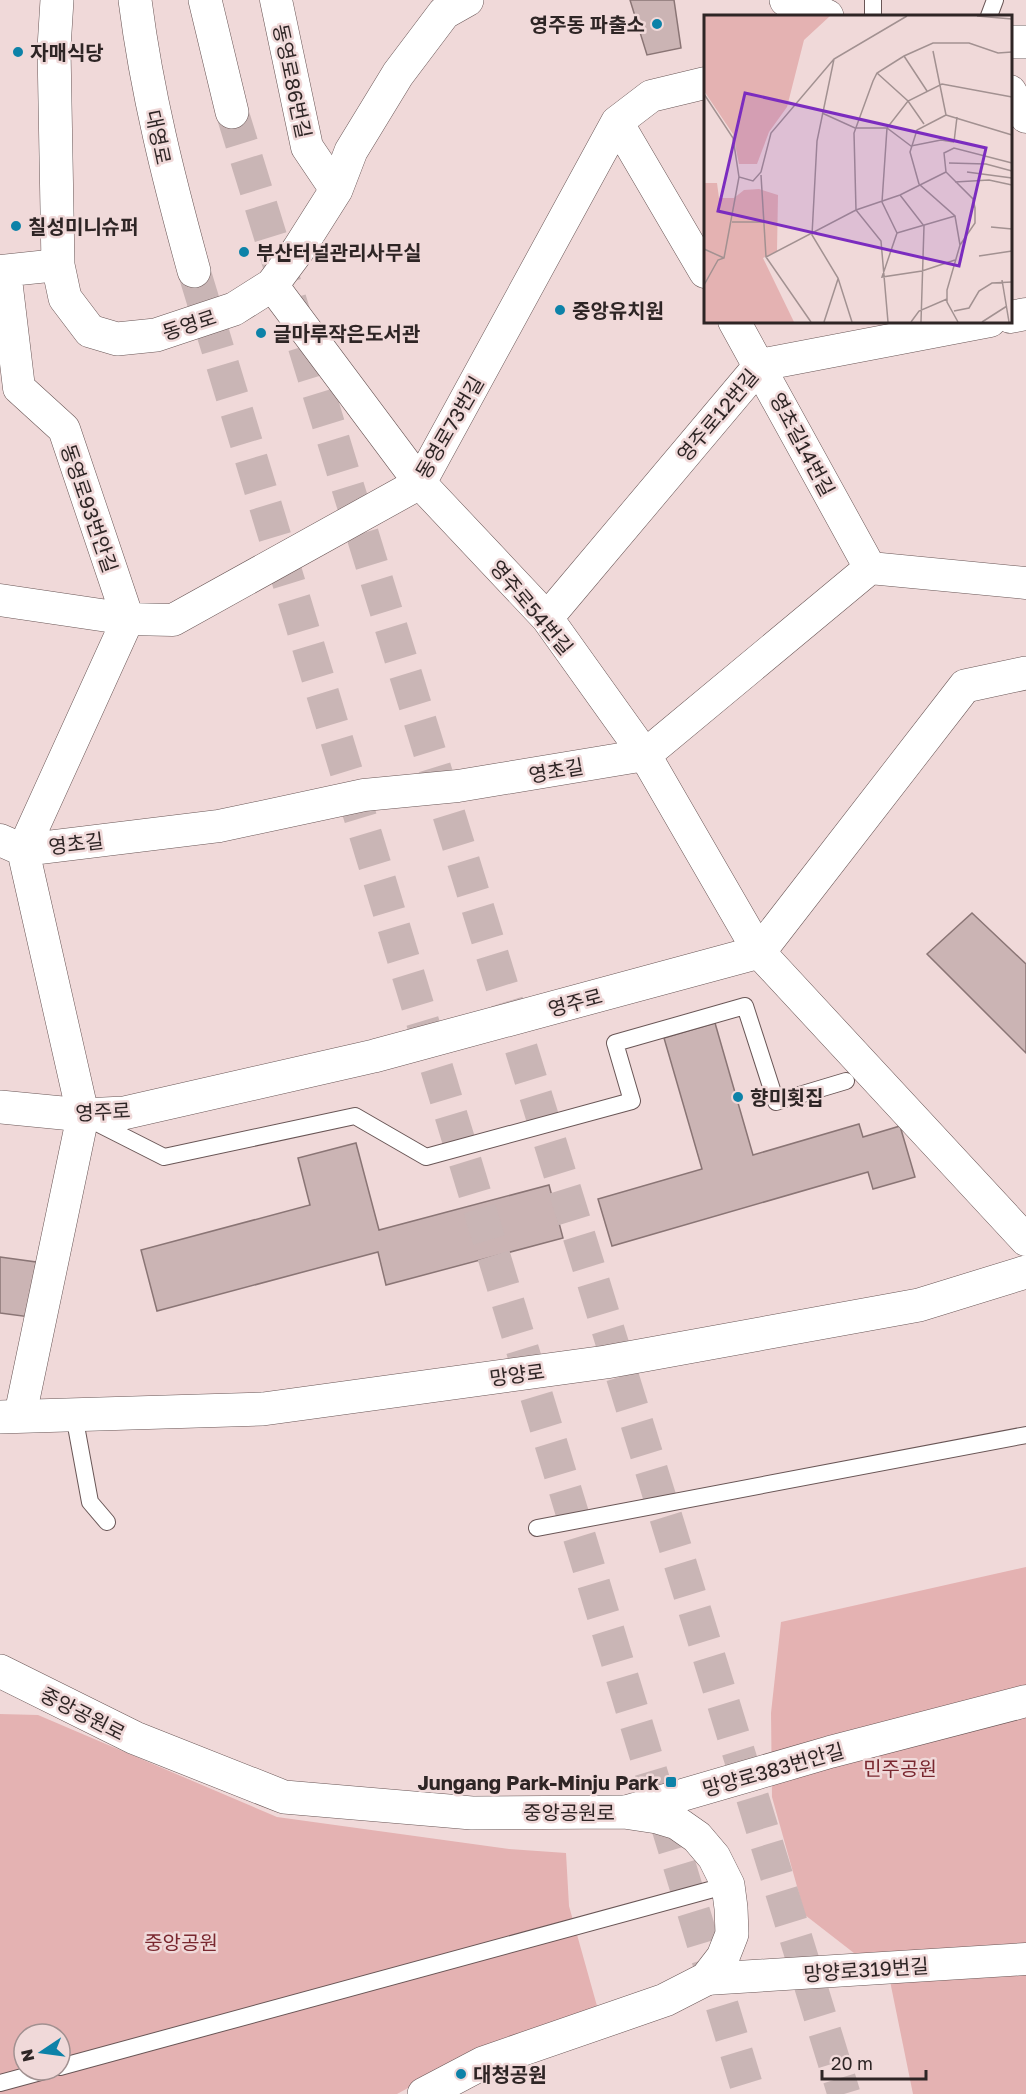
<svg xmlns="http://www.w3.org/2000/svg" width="1026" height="2094" viewBox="0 0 1026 2094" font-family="'Golos Text','Noto Sans KR',sans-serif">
	<rect width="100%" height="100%" fill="#f0d9d9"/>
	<path fill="#e4b2b2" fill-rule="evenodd" d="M1026,1567V2094H913L890,1981L805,1915L772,1797L771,1713L781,1622Z
		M0,1714L38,1715L277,1817L509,1849L566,1853L569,1906L597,2006L478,2050L397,2094H0ZM24,2034H60V2070H24Z"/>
	<path fill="#cbb4b4" stroke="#8a7575" stroke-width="1.5" d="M630,0H674L681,48L647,55Z
		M972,913L1026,964V1053L927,954Z
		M715,1023L753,1155L859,1124L863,1137L900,1126L915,1177L873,1189L868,1172L612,1246L598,1199L702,1169L664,1038Z
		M356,1143L379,1230L549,1185L563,1238L386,1285L378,1252L157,1311L141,1250L310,1205L298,1158Z
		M0,1257L36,1262L30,1317L0,1313Z"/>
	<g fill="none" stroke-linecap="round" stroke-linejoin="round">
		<path stroke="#c9b5b5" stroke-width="33" stroke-dasharray="33 16" stroke-linecap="butt" d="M232,112L844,2094
			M194,271L749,2094"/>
		<defs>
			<path id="lane" d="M873,16V0
				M989,16L995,0
				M91,1120L164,1157L355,1116L426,1157L632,1101L615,1043L745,1006L776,1102L846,1081
				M74,1415L90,1502L107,1522
				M537,1528L1026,1435
				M60,2067L728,1885
				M0,2083L48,2070"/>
			<path id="street" d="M276,0L307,147L336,190
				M1010,91L1026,117
				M617,122L705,272
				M0,271L58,265
				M5,271L19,388L64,429L128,619L23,850L83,1115L20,1416
				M272,285L420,483L547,618L645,755L759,952L1026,1240
				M1010,317L1026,314
				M734,321L870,568
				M0,600L128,619L173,620L420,483L617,122L651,96L705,83
				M547,618L760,365L990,321
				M0,840L23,850L219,826L364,795L458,786L645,755L870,568L1026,583
				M624,1812L830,1752L1026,1701
				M706,1979L1026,1959"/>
			<path id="secondary" d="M57,0L54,48L58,265L65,298L90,331L117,339L156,335L234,309L272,285L298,250L336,190L351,151L398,74L444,13L467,0
				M135,0C147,94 169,180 194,271
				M205,0L232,112
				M786,0L827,16
				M1010,42H1026
				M0,1107L83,1115L124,1113L374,1056L759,952L965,686L1026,673
				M0,1417L263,1409L606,1362L919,1305L1026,1272
				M0,1671L135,1738L284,1797L472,1813L624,1812L657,1817L677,1823L697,1837L714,1857L728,1885L731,1908L732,1934L723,1957L706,1979L665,2000L483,2063L424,2094"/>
		</defs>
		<use href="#lane" stroke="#695656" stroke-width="18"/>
		<use href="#street" stroke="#695656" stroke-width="33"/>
		<use href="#secondary" stroke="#695656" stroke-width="34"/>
		<use href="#lane" stroke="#fff" stroke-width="16"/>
		<use href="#street" stroke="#fff" stroke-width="32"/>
		<use href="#secondary" stroke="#fff" stroke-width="33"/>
	</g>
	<g fill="#0d82a8" stroke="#f0d9d9" stroke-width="2">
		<circle cx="657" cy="24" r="6"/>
		<circle cx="18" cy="52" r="6"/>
		<circle cx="16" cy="226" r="6"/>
		<circle cx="244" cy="252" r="6"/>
		<circle cx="560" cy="310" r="6"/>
		<circle cx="261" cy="333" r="6"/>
		<circle cx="738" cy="1097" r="6"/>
		<rect x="665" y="1776" width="12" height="12" rx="3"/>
		<circle cx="461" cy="2074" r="6"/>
	</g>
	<g text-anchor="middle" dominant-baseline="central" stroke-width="5" stroke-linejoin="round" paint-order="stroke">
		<g font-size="20" font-weight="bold" fill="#2e2525" stroke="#f0d9d9" text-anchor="start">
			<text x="645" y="24" text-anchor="end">영주동 파출소</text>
			<text x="30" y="52">자매식당</text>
			<text x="28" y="226">칠성미니슈퍼</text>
			<text x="256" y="252">부산터널관리사무실</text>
			<text x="572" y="310">중앙유치원</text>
			<text x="273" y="333">글마루작은도서관</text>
			<text x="750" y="1097">향미횟집</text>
			<text x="659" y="1782" text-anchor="end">Jungang Park-Minju Park</text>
			<text x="473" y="2074">대청공원</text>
		</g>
		<g font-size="20" fill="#2e2525" stroke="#f0d9d9">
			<text transform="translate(293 81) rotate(78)">동영로86번길</text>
			<text transform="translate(159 137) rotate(78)">대영로</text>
			<text transform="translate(189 324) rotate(-18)">동영로</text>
			<text transform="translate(717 415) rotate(-50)">영주로12번길</text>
			<text transform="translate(449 427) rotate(-60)">동영로73번길</text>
			<text transform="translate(803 444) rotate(62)">영초길14번길</text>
			<text transform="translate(90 508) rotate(71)">동영로93번안길</text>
			<text transform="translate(532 607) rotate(50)">영주로54번길</text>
			<text transform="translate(556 770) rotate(-10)">영초길</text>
			<text transform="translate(76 843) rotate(-7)">영초길</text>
			<text transform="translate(575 1002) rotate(-15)">영주로</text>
			<text transform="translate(103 1111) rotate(-3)">영주로</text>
			<text transform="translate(517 1374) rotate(-8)">망양로</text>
			<text transform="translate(83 1713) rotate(27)">중앙공원로</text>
			<text transform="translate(773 1769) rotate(-16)">망양로383번안길</text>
			<text x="569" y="1812">중앙공원로</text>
			<text transform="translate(866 1969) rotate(-4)">망양로319번길</text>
		</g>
		<g font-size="20" fill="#79272f" stroke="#f0d9d9">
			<text x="900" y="1768">민주공원</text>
			<text x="181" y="1942">중앙공원</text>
		</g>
	</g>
	<g transform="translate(704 15)">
		<rect width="308" height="308" fill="#f0d9d9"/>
		<path d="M0,1H126L100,25L83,92L65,117L53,149H35L29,119L0,76ZM0,168H13L15,183H30L40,175L55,174L74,180L73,236L59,243L90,307H0Z" fill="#e4b2b2"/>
		<path fill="none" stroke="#a29191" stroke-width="1.5" d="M273,1L308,4M229,36L242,100M200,41L223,76M173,58L204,86L220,109M0,79L29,123L35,162L49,166L57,157L67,118L130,44M118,98L151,113H183L207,131L237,125L250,127M242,100L213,115L206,137L215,169L251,201L256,230M242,100L308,120M0,101V140M250,127L253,102M245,148L282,149L308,156M263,157L308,163M57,160L62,242L107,307M251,167L285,165L308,170M196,180L220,211L217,307M28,207H59M287,212L308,214M193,218L251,201M0,234L20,243M275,241L308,236M62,242L152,195L196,180L242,157M251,245L218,256L178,262L193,218L178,187L183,113L204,86L238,69L308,82M298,265L305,307M0,270L14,245L20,243L35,162M250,296L265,293L275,276L288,268L308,267M120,307L134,264M148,307L134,263L108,220L113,126L130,44L203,1M184,307L177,226L152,195L150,118L169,66L173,58L200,41L229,28H265L294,38L308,37M207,307L215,296L243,284M254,307L243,287V275L256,230L271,208V193L269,184L242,157L240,138L250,133L308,148M278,307L303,291"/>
		<path fill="#7b2cbf" fill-opacity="0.15" stroke="#7b2cbf" stroke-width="3" d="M41,78L282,133L255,251L14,196Z"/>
		<rect width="308" height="308" fill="none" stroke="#2e2525" stroke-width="3"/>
	</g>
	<g transform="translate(42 2052) rotate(257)"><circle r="28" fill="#f0d9d9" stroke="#a29191" stroke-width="1.5"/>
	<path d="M0-4.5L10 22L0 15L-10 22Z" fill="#0d82a8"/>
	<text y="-9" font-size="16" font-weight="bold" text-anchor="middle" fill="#2e2525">N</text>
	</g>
	<path d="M822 2070v9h104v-9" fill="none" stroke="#2e2525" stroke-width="3"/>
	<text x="831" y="2070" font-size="18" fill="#2e2525" stroke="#f0d9d9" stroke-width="4.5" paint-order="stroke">20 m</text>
</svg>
